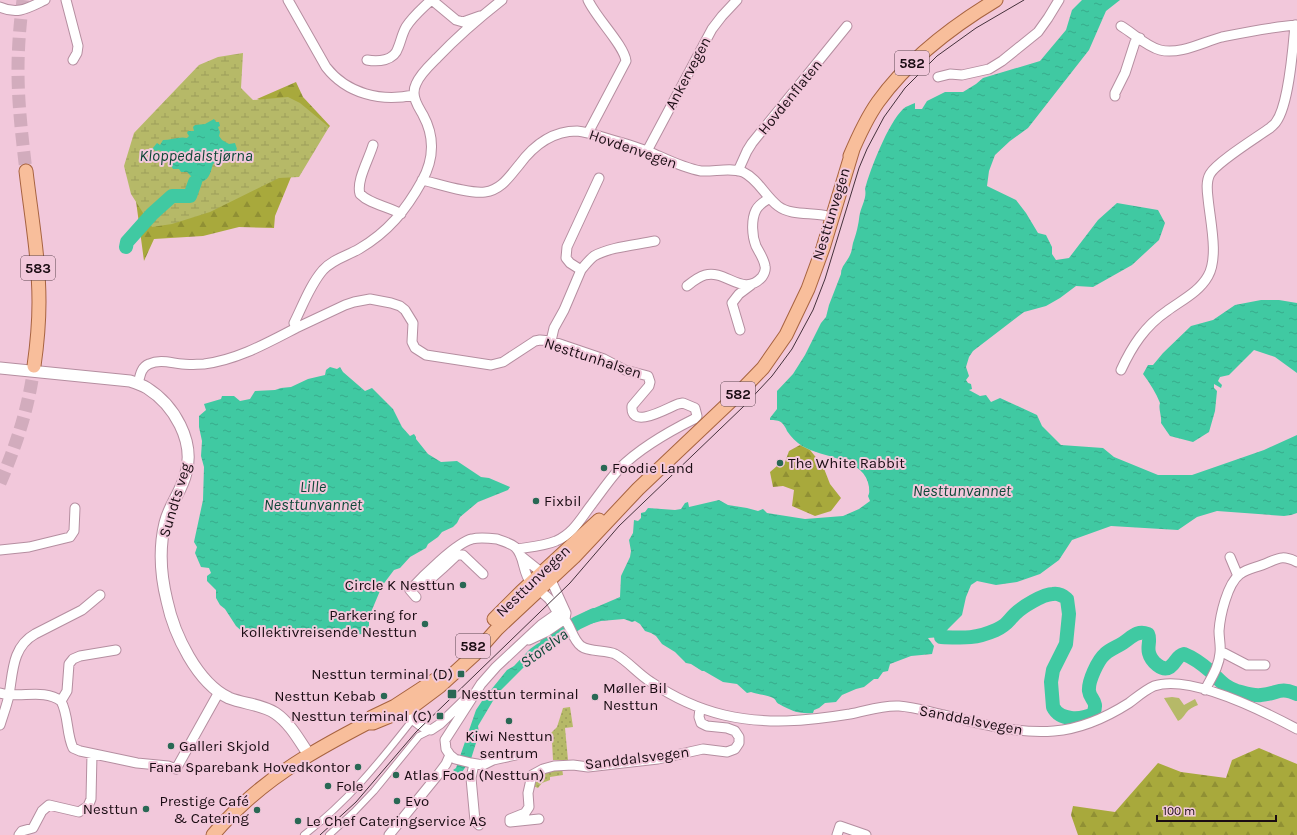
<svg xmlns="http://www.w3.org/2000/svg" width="1297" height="835" viewBox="0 0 1297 835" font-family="Karla,sans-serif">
	<defs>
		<pattern id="grass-dots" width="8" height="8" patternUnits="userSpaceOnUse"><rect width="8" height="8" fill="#b6b968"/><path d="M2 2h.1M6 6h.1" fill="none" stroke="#9c9e59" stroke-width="1.8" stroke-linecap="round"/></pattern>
		<pattern id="forest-firs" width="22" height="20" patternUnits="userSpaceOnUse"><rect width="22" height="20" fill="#a8a93c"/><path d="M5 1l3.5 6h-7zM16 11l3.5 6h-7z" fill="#909034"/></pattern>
		<pattern id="wetland-marsh" width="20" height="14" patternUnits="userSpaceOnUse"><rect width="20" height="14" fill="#b6b968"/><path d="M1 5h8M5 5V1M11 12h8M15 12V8" fill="none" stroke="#9c9e59"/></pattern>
		<pattern id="water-ripples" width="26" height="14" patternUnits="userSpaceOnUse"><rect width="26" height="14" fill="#40c9a2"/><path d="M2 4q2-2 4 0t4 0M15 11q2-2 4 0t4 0" fill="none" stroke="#38ab8b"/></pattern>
	</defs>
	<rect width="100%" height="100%" fill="#f2c8db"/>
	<path fill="url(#grass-dots)" d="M570,707L573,727L565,728L568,760H553L552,742H544L543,741L557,727L563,708Z
		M562,768L563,775L550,777V780L542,783L538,788L533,786C540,773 549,771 562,768Z"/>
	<path fill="url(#forest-firs)" d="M296,82L303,97L330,126L296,165L275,216L274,228L239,227L203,236L154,239L144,261L134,186L267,103L257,99Z
		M800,445L810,450L823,466L830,484L841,498L831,511L815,516L792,506L794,490L783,486L773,487L770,472L777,466L784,465L789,451Z
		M1259,748L1297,764V835H1078L1071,815L1073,806L1115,812L1158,763L1181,772L1226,778L1232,760Z"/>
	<path fill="url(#wetland-marsh)" d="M243,53L241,88L253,100L288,97L300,103L329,127L299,177L279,178L210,212L172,224L152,227L131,194L124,166L134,133L199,65L218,57Z"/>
	<path fill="#b6b968" d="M1172,697L1179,698L1184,705L1195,699L1198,705C1193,707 1189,709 1186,713C1183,717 1182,719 1178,721L1164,698Z"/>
	<path fill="url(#water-ripples)" d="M1082,0H1120L1106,11L1089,50L1028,128L1010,141L995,155L989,171L987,186L1016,200L1026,213L1038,233L1046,235L1052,247V254L1056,260L1069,258L1098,220L1117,203L1158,210L1165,223L1159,240L1132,265L1093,287L1076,286L1060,298L1046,306L1024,312L973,351L969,357L966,367L969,376L966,380L968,383L971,384L972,389L969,390L980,396L986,395L991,402L1000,398L1037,415L1042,426L1061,445L1103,448L1114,457L1158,475H1192L1264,450L1297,435V513L1291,515L1284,516L1217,511L1197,517L1178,530L1111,526L1072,540L1059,560L1040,574L1017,582L996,585L977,581L971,585L966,597L962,615L949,628L941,637L928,638L934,646L932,654L911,656L890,664L888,671L883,672L878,679H874L864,687L856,689L842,695L836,702L825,703L819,708L814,710L813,713C798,714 792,711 779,704C776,703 776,699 773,698C766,694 758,695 751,692L747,693L737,684L723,682L704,671H702L691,664L686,663L675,652L662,644L656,636L651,633L645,631L640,624L635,621L632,622L624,619L601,621L579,627L575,620L585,612L620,597L621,576L630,557L631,551L629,540L633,533L634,520L638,521L641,518V513L645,512L648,508L675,510L681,509L685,503L688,502L689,507L719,500L728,505L747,508L758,511L763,509L767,513L805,519L843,516L859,509L870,501L868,496C870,492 869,491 869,487C866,458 822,458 802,446C796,442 791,437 787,431C786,428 784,425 782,423C779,420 774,420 770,420V418L777,409C777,403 777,397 777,391L793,374L805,355L821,323L826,317L829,305L841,274C841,266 847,262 850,255C852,251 852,247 853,243C855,237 857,231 858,225C859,221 859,217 860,213C862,205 867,197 865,189C871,167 888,124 903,109C906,106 911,105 915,103V109H922L927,101L945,92H963L976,84L983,78L1040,61L1066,30L1072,10Z
		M214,119L216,122H219L220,126L218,127L220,132L219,136L222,140L229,144L235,143L237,149L228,159L220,160L213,164C210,174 209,181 198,183L187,172H181L179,169H173L164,154L159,150L156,151L152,149L157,143L160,145L163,140C171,140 180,136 187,138L189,136L187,133L188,131H194L193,127L195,125L205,124Z
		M1261,300H1279L1297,303V373L1275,357L1254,350L1229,375L1220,377L1218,381L1222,385L1221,388L1214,384V388L1217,391L1215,411L1209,432L1193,442L1170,436L1161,423C1162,416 1158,409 1160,403C1156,393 1150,383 1143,374L1148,365H1153L1163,353L1191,326L1213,320L1235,305Z
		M330,367L337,369L340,367L343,372L365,391L372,388L393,409L402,427L410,436L414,434L416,437V439L428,454L441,462L457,461L481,477L489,478L510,487L508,490L478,502L460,517L457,523L453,527L442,532L438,537L428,544L426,548L410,557L400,568L394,570L382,586L369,617V632L366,634L310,636L285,633L276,636L259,635L256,637L253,634H245L236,626L225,609L220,605L216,598V590L207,581V576L211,573L209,568L201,567L195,553L197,547L194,542L203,500L204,467L201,456L202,441L199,427V416L206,410L204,404L221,399L222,396H234L240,401L250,399L255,391L275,390L281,388L291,387L308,379L325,375L326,370Z
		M560,632H563L565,637C555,638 550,648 542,654L540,653L536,655L497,694L478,726L479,733L476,741V743L471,759L460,775L453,770L456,768L476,710L482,701L507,670L514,666L530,649L537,644Z"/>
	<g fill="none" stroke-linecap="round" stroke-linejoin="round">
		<path stroke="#40c9a2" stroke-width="14" d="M126,247L127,242L152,214L172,196H190L195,182
			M941,637C964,638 975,639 996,630C1008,624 1007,622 1015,614C1022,607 1043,594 1053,594C1059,593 1063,596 1067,599L1069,614L1066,644L1053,670L1051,682L1053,707C1060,721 1081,720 1093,714C1099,701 1090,700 1089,691C1088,681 1098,660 1105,654C1110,649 1117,647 1123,643C1132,637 1137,630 1148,634C1151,640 1147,646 1149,653C1151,661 1162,672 1170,667C1177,662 1176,656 1184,654C1194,658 1202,664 1210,671C1220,680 1223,686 1237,691C1245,693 1253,696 1261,695C1278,694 1279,686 1297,694
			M547,643L577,623L594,615"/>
		<path stroke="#d2acbd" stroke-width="13" stroke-dasharray="13 6" stroke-linecap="butt" d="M23,0C20,23 18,47 18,70C18,104 22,137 26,171
			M0,483C16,446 29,407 34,366"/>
		<defs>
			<path id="pedestrian" d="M304,835C347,802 377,765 410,723
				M329,835L354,812L374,791L419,736L431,730"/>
			<path id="minor" d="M66,0L78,46L77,53L73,60
				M288,0L326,67C347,94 381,102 414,95
				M432,0L456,20L463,22L480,16
				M588,0C596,18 624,45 626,61L588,133
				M0,7C18,15 28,8 45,0
				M1121,26C1133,33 1147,47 1160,50C1180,55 1203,42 1222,37C1247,32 1271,27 1297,25
				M367,60C378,62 394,61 398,48C401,41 402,34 406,27C413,16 422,9 431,0
				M938,77L950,74L962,75L989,69L1002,61L1038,32L1048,18L1059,0
				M1115,96V93L1125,73L1135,42L1140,38
				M373,145C369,159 356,181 360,194C371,205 388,206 401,214
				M647,151L712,29L722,16L737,0
				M738,171L747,151L752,143L847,26
				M422,180C439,184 468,194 485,192C501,190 509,177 519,165C533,146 552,131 577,131C588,132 599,136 609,139C623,143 637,147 650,152C666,159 683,168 701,171C714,172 730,167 743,172C758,179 765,196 778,206C791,216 812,212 828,216
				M581,270C585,265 589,260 594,256C610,247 636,245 655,241
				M687,286C692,282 698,277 705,275C726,269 743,298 762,277C764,274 766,270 765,266C764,259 759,252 756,246C752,236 751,220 756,210C759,204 765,201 770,198
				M296,328L345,305L354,302L370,299L391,303L400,306L405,310L413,323L412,342L415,348L426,355L491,365L503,362L535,341L540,340L551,341L604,359L625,370L648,376L650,382L649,386L632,406C630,431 669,407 678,404L683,403L695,408L697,416L694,419C668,432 641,447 620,468C610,479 601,492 592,504C581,518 574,533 556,541C544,546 530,547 517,549
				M740,330L732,303L739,294L751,285
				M551,341L554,328L564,310L581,270L570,263L566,258L567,247L599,178
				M1121,370C1132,346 1145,326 1167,311C1182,300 1199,292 1208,276C1219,257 1210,220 1208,198C1207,190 1206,181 1210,174C1217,162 1256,138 1270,128C1272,126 1275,124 1276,122C1289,105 1293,47 1295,25
				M138,384C140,376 141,367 149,364C160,359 171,363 182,364C189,365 197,364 204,364C237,360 267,343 296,328L294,323C303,305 310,285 323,270C333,259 347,256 359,249C388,232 406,210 422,181C434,159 435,137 423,115C419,108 414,101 414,93C414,90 415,86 416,84C420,74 430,65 437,58C457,37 479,18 502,0
				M0,550L29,547L70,537L74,531L75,508
				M521,556L551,580L566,613L565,619
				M1230,557L1238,576
				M437,564L442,569L457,555H463L483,574
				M424,585L442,569
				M416,597L410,590C421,578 457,542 472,539C479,537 489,538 497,539C503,541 510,543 515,547C525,556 522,572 531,583C537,590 545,594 550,600C553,604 555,609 558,613C562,618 562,615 565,620C571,627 573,640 581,646C588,652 606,650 615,654C628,661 638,674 651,682C673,697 699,709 724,715C767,725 807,721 850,714C866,711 882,705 899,706C914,707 930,712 944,715C980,724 1017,734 1054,731C1080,729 1107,717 1129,703C1137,697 1145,690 1154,686C1190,674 1265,712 1297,729
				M529,640L546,632L565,619
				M1220,653H1224L1247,665H1265
				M1205,690C1211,678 1219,667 1220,653C1221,646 1219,638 1219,631C1220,616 1227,584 1240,574C1247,569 1254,568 1262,565C1278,559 1281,554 1297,562
				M0,693C20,699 43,688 61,701C69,716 66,733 73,748L80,751L137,763L168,766L176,769L219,692
				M61,701L67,691L69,664L73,659L80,656L116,650
				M399,709L421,726L431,730L440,724L469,696
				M0,725C3,715 7,705 9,695C13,672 12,647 35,634L82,610L100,595
				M516,755L493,760L483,765L471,763L455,759L450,755L446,749L445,740L481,684L496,667L541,625L558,613
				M474,764L471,778L475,821L479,825
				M539,819L510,822V819L525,813L529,807L528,793L532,775L543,769L554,766L573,765L588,767L658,759L703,749L727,752L735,749L739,743V737L735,731L727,728L707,726L701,723L699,717L700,708
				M19,835L22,831L33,828L42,811L49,805L79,812L88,806L91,799L92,754
				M389,835L437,776L446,764L450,755
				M837,835L840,826L866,835"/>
			<path id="tertiary" d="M0,368L130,381C136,383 142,385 147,388C174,405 195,441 186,473C182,491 169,505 165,523C159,548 161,577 167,601C174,634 197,683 229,698C244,704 261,704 275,713C290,723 299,740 309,755"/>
			<path id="primary" d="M850,156C858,137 866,119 878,102C909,59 951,27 996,0
				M26,171C31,214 39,258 39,302C39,324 37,345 34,366
				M494,619L521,592L599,520
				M367,723H373L412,707L440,686L474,655L497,629L574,557L638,489L734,398L763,368L786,335L808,289L823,248L853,149
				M213,835C222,824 232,814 243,804C279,770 323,746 367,723L372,717L395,706L438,678"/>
		</defs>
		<use href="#pedestrian" stroke="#b58ea0" stroke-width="8"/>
		<use href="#minor" stroke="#b58ea0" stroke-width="11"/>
		<use href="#tertiary" stroke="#b58ea0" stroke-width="13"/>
		<use href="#primary" stroke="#a76340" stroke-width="15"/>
		<use href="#pedestrian" stroke="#fff" stroke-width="6"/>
		<use href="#minor" stroke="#fff" stroke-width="9"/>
		<use href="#tertiary" stroke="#fff" stroke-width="11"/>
		<use href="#primary" stroke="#f8be9b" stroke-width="13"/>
		<path stroke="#45313b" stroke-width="1" d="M320,835L356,802L416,732L570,583L619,526L744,406L772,376L792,349L813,310L825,279L859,168L867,149L884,117L905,88L937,56L976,28L1024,0"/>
	</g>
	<g fill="#296854" stroke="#f2c8db" stroke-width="1.5">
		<circle cx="780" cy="463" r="4"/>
		<circle cx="604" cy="468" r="4"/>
		<circle cx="536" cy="501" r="4"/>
		<circle cx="463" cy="585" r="4"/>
		<circle cx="425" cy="624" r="4"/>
		<rect x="457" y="670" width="8" height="8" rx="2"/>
		<rect x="447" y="689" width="10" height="10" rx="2"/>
		<circle cx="384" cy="696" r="4"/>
		<circle cx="595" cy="697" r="4"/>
		<rect x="436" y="712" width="8" height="8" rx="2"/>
		<circle cx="509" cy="721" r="4"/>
		<circle cx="171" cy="746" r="4"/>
		<circle cx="358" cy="767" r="4"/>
		<circle cx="396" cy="775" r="4"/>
		<circle cx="328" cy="786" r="4"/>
		<circle cx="397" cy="801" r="4"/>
		<circle cx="146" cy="809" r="4"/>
		<circle cx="257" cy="810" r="4"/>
		<circle cx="298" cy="821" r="4"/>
	</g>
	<g text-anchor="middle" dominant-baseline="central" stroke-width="4" stroke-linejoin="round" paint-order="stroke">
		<g fill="#f2c8db" stroke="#5b444f" stroke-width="1">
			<rect x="895" y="51" width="34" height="24" rx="3"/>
			<rect x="21" y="256" width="34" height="24" rx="3"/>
			<rect x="721" y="382" width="34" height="24" rx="3"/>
			<rect x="456" y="634" width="34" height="24" rx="3"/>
		</g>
		<g font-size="14" font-weight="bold" fill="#1a0c13">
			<text x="912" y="63">582</text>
			<text x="38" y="268">583</text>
			<text x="738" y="394">582</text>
			<text x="473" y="646">582</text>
		</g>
		<g font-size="15" fill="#1a0c13" stroke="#f2c8db">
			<text transform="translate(688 73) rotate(-62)">Ankervegen</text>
			<text transform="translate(790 97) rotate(-51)">Hovdenflaten</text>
			<text transform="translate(633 149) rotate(19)">Hovdenvegen</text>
			<text transform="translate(831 214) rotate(-73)">Nesttunvegen</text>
			<text transform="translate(593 358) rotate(18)">Nesttunhalsen</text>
			<text transform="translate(175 500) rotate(-73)">Sundts veg</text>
			<text transform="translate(533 581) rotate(-44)">Nesttunvegen</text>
			<text transform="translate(971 720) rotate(11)">Sanddalsvegen</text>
			<text transform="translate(637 758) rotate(-7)">Sanddalsvegen</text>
		</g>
		<g font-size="15" fill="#1a0c13" stroke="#f2c8db" text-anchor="start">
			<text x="788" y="463">The White Rabbit</text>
			<text x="612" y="468">Foodie Land</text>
			<text x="544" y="501">Fixbil</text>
			<text x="455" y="585" text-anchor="end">Circle K Nesttun</text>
			<text x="417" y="615" text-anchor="end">Parkering for<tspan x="417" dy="17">kollektivreisende Nesttun</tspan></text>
			<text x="453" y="674" text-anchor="end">Nesttun terminal (D)</text>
			<text x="603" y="688">Møller Bil<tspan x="603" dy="17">Nesttun</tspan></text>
			<text x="461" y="694">Nesttun terminal</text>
			<text x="376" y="696" text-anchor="end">Nesttun Kebab</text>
			<text x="432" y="716" text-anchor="end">Nesttun terminal (C)</text>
			<text x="509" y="736" text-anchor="middle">Kiwi Nesttun<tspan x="509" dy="17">sentrum</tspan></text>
			<text x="179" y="746">Galleri Skjold</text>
			<text x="350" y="767" text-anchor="end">Fana Sparebank Hovedkontor</text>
			<text x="404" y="775">Atlas Food (Nesttun)</text>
			<text x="336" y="786">Fole</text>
			<text x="249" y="801" text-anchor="end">Prestige Café<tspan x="249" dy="17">&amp; Catering</tspan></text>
			<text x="405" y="801">Evo</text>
			<text x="138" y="809" text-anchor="end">Nesttun</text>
			<text x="306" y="821">Le Chef Cateringservice AS</text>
		</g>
		<g font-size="16" font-style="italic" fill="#0c4737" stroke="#f2c8db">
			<text x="196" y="155">Kloppedalstjørna</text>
			<text x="313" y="486">Lille<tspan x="313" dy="18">Nesttunvannet</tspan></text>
			<text x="962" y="490">Nesttunvannet</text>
			<text transform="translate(544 648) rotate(-36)">Storelva</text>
		</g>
	</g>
	<path d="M1157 815v6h119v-6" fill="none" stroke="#1a0c13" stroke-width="2"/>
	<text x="1163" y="815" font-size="12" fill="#1a0c13" stroke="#f2c8db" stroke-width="3" paint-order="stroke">100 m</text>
</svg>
